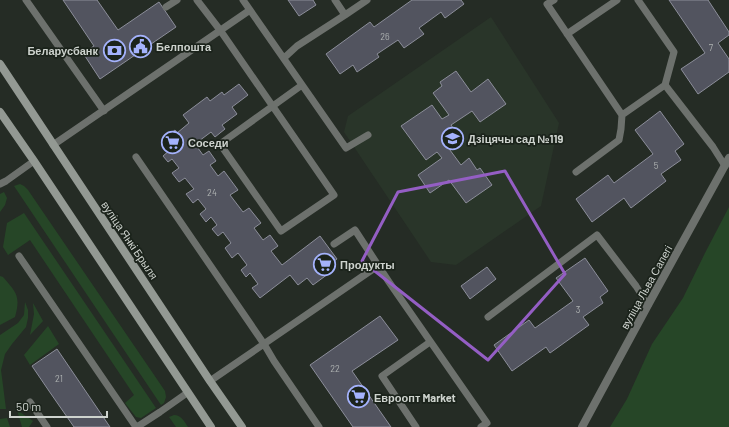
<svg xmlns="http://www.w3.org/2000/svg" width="729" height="427" viewBox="0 0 729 427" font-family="Barlow,sans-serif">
	<rect width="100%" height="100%" fill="#252c25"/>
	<path fill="#293529" d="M491,17L559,123L541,206L456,265L431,262L344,132L348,116Z"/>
	<path fill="#264627" d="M20,184L24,186L28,190L165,391L166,397L164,403L161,405L14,186Z
		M4,192L7,198L5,205L0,212V194Z
		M729,207V427H610L627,399L652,344L683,298L705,253Z
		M24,213L156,408L141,418L136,417L125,403L134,395L30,240L8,255L3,247L7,223Z
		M0,276L3,277C16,292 21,296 15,317L0,325Z
		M25,302L28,310V318L26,327L12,344L5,354L1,370L6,409H0V335L18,323L24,315Z
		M33,303L43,321L30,335L34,314Z
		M48,326L59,344L30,365L24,355Z
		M17,410L33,421L29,427H22Z
		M174,415C181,415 184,421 188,427H176L169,417Z
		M7,418L10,427H0V419Z"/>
	<path fill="#52545f" stroke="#8c8e9a" d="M63,0H97L118,30L159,2L176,27L100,79L83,53L94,46Z
		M288,0H313L316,5L299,16Z
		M412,0H461L464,4L445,18L441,12L419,28L424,34L404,48L398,40L377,54L379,57L357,72L353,65L340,74L326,54L370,22L374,27Z
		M669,0H708L729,32V35L718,43L729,59V72L698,94L681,69L705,53Z
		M456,71L471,92L488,79L506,104L480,122L472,111L451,125L459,137L447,146L461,165L469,158L477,170L480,168L492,185L466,203L449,180L430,193L418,175L442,158L437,152L426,160L401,126L432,105L442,119L449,115L433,93L442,86L440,82Z
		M239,84L248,95L232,107L237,114L222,125L225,129L215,137L211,132L195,144L203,155L209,151L216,161L210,165L218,176L224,171L238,190L230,195L243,212L249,208L261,223L254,228L263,240L270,235L278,246L271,251L282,265L320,236L337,259L324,268L328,274L313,285L307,278L298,285L290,275L260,298L252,288L258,284L250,273L246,277L241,270L247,265L238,253L232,258L225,248L231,243L223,232L218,236L212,229L217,225L211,217L206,222L200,214L206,209L198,199L193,203L186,194L194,189L185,178L179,182L172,173L179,168L172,159L168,162L163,156L170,150L162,140L175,130L177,133L189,123L183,115L207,97L210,101L222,92L224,95Z
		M660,111L684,144L675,151L681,160L661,174L666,181L631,208L624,198L592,222L576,199L608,175L614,183L653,154L635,130Z
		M585,258L608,291L600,297L603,303L583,317L589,325L550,353L546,347L512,371L494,345L529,320L535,328L573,301L556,278Z
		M487,267L496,279L470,299L461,286Z
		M380,316L398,340L352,371L391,427H353L310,365Z
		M57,349L110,427H74L49,391L32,366Z"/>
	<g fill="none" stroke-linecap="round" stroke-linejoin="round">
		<path stroke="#6d716d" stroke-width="7" d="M26,0L104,111
			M197,0L220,30L334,195L281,231L220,144L302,85
			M243,0L346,148L368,135
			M335,0L345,15
			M554,0L547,4L622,115
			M166,7L177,0
			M567,34L617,0
			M284,58L297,46L345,15L367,0
			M665,85L713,147L725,166
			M53,145L250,10
			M136,157L264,344L274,361L319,427
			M576,172L619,140L621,129L622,115L665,85L674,52L638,0
			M0,184L6,181L34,161
			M334,244L355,230L389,282L487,423L481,427
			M19,256L136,427
			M488,317L597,235L636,286L648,305
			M210,381L379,265
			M30,402L47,427
			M137,427L160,412L187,393
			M416,427L382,376L430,342"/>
		<path stroke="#6d716d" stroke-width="8" d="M582,427L648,305L729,158"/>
		<path stroke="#939993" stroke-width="8" d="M0,64L210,381L242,427
			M0,112L34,161L211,427"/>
	</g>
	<path fill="none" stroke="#945ec4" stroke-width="3" stroke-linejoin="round" d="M505,171L565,274L488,360L362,261L398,192Z"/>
	<defs>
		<symbol id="civic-ring" viewBox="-11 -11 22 22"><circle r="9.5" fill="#1b231b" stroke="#a4b2fc" stroke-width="1.5"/><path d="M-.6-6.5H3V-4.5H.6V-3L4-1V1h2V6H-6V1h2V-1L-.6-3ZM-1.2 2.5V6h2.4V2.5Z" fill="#a4b2fc"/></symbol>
		<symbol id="bank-ring" viewBox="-11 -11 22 22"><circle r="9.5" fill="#1b231b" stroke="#a4b2fc" stroke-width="1.5"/><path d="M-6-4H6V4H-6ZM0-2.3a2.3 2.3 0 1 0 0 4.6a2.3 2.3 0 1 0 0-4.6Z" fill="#a4b2fc"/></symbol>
		<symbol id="school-ring" viewBox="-11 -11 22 22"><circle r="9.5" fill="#1b231b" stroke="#a4b2fc" stroke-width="1.5"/><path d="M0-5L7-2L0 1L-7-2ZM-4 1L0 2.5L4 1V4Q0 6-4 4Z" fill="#a4b2fc"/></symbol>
		<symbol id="supermarket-ring" viewBox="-11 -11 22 22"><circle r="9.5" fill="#1b231b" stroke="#a4b2fc" stroke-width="1.5"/><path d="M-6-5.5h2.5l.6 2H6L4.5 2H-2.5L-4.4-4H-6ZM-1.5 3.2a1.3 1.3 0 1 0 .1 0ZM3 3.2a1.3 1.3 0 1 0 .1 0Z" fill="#a4b2fc"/></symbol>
	</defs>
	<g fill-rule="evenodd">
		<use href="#civic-ring" x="128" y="34" width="25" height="25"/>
		<use href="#bank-ring" x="102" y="38" width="25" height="25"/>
		<use href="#school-ring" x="440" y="126" width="25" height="25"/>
		<use href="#supermarket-ring" x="160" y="130" width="25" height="25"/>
		<use href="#supermarket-ring" x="312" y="252" width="25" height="25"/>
		<use href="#supermarket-ring" x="346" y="384" width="25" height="25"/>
	</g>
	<g text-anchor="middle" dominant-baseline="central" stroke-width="3.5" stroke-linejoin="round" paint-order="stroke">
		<g font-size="9" fill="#afb3b2">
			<text x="385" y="36">26</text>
			<text x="711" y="47">7</text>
			<text x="656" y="165">5</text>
			<text x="212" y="192">24</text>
			<text x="578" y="309">3</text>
			<text x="335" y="368">22</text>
			<text x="59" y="378">21</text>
		</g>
		<g font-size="11" font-weight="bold" fill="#ced3ce" stroke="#1b231b" text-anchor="start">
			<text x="156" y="46">Белпошта</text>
			<text x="98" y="50" text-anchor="end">Беларусбанк</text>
			<text x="468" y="138">Дзіцячы сад №119</text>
			<text x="188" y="142">Соседи</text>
			<text x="340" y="264">Продукты</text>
			<text x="374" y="397">Евроопт Market</text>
		</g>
		<g font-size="11" fill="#ced3ce" stroke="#1b231b">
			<text transform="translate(130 240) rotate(56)">вуліца Янкі Брыля</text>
			<text transform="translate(646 287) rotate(-61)">вуліца Льва Сапегі</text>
		</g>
	</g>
	<path d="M10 411v6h97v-6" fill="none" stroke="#ced3ce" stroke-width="2"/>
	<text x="16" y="411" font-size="12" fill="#ced3ce" stroke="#1b231b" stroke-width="3" paint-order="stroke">50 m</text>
</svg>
